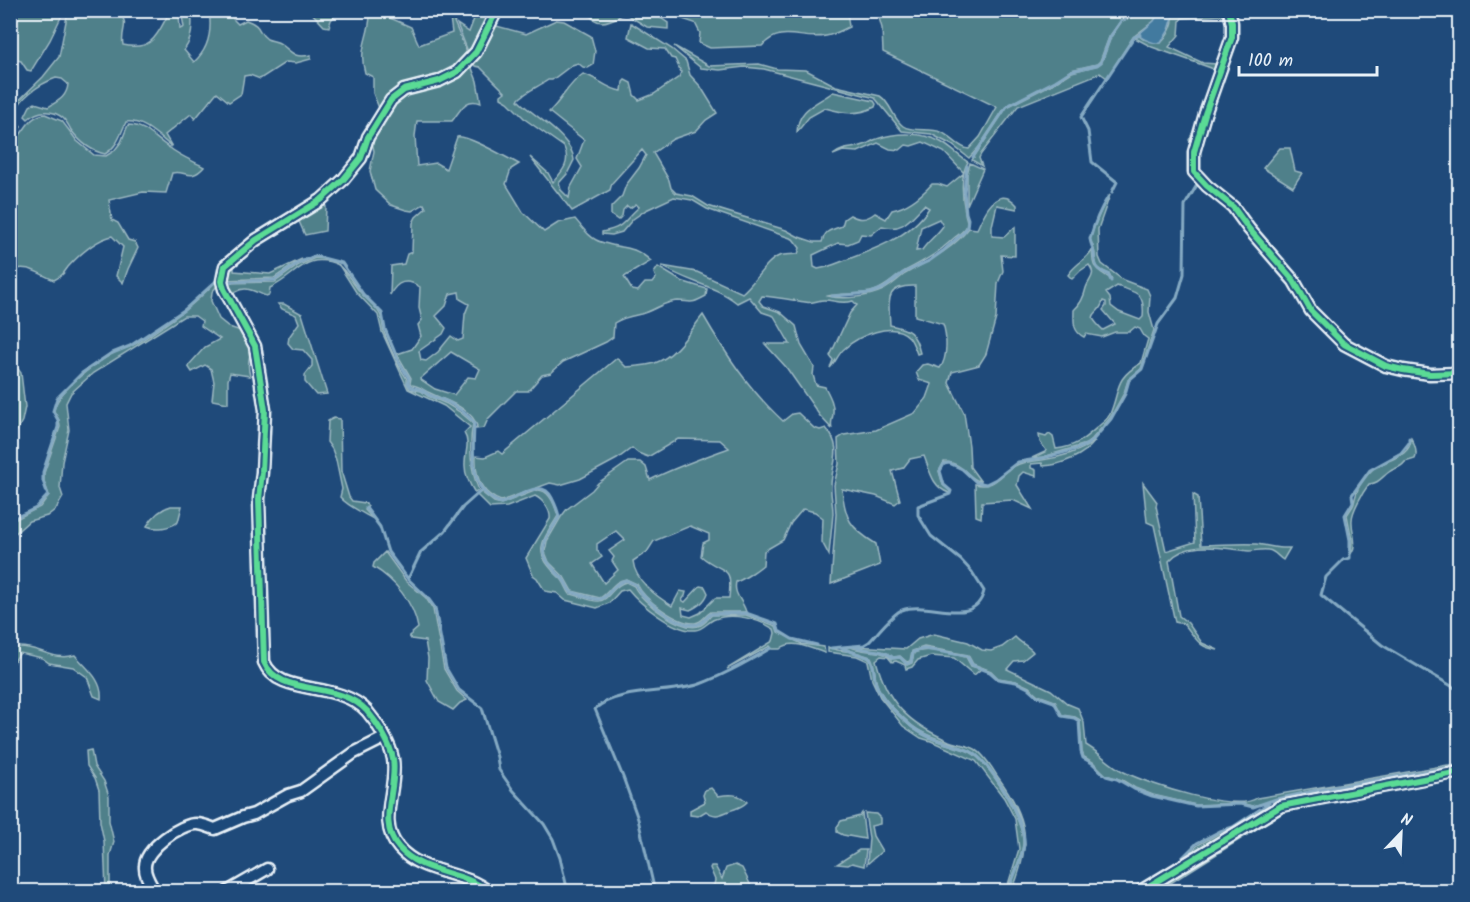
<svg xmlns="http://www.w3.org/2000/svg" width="1470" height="902" viewBox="0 0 1470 902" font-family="Kalam,sans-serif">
	<rect width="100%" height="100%" fill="#1f4a7a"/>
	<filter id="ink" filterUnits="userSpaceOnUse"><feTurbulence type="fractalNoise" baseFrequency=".0167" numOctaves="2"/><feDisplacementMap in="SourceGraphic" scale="12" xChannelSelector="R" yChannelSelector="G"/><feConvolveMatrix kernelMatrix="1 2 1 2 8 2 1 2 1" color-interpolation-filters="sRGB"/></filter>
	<g filter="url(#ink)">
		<path fill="#4f808a" stroke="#9cb8c1" stroke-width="1.5" fill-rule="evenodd" d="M11,10L66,11L65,14L62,15L50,40L31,71L27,70L21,61L13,59L11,61Z
			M449,10L470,60L418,86L381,113L373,93V77L365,73C358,48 369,38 370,16L379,13L411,27L419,45L452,33Z
			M68,11H118C131,25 120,29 123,45C154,52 158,32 170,11H176L179,14L180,29L184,27L181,11H191C193,25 193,39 184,50L194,62C210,48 212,30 209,11H232L233,19L238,24L246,20C263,26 256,31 267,39C271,41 277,41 281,44C294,54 293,58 311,55V59L296,63L286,62L260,79L250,75L244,76L241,94L229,102L217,92L195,119L191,114L165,135L172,147C158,136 144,120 126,122C120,135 118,146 105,154C90,151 80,142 71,130C69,126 66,121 63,118C52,109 38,110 28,119L25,116L30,106L35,103L48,107C58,101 67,97 68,84L62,79L56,78C39,84 19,98 13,116L21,127L11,139V108L43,77L59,57Z
			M310,11H338V12L331,20L329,27L324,26Z
			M477,11H496L471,59L457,24L469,32Z
			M586,11H616L622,15C606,23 597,27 586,11Z
			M652,11H847L849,27C842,30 834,35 826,36C801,41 781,24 762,46L710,48L699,43L700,33L695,23L664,13L661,18L668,23V29L647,27L621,11H648L652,13Z
			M877,11V10L1143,11L1121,20L1109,37L1100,61L1097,64L1071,70L1055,81L1006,106L979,147L969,158L952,145L931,134L902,131L875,98L764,69L744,67L720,70L701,68L674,46L709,66L759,64L777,69L806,70L836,86L880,96C891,103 893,119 903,126C911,132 931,128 941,132C951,136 958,148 969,149L980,137L997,107L883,52L882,28Z
			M1146,11H1160L1154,21L1133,37L1107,78L1100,73L1018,106L981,154L979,158L982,166L972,160L1007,107L1056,82L1072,72L1098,65L1102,62L1111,37L1122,21L1141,14Z
			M1172,11L1203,14L1227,11L1231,23L1195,145L1189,140L1200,118L1201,109L1214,72L1211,68L1152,47L1135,38L1139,36L1143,39L1161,43C1169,35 1176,21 1172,11ZM1224,15L1228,29L1217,64L1203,63L1169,47L1179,35L1180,21L1182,18Z
			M556,20L564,21L591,36L595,51L593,65L588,68L583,67L578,63L572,65L552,80H548C538,87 526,91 518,100C534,117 572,136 574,160L567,174L559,183L561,190L569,198L571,187L582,167L577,159L584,140L549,112C562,100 568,84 583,74C597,77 607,90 622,91L623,82L625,80L631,83L634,95L639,100L654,94L679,77L681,72L675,59L671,58L665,49L649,48L628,37L631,23L672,49L686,61L690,75L701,87L717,113L706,120L696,131L673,139L653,153L669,180L671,188L676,193L692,196L708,206L786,230L799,237L814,242H822C826,228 831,231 842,226L844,219L850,215C859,220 866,220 875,213L886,219L892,210C908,207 921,196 932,184H938L947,187L964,173L944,152L923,142L911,146L906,145L900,150L890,149L878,143L858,152L843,151L833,155C845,146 852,150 864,145C869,144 872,140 877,139C897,132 923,132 941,142C951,148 959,156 968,162C960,174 962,198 965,212C965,217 968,220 967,225C965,231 959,234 954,238C937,254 926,260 905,271C894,278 886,287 874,291C859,296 842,292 828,296C844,300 868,297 883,290C891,286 898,279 905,274C929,260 951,251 969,228L977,229C984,213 998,183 1017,205V209L997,205L992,226V236L1004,237L1015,227V256L1001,255L1003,271L998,283L996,318L986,354L979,365L952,372L949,383L964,413L969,446L970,467L981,482C967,478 963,462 944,462L939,471L943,485L950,491L949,493C932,487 930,471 924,456L910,459L903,468L892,471L900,500L895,504L876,496L842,489C845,519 850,528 876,544L880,565L831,584L836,514L834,485L839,464L838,439L844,435L876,430L915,413L927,398L932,384L919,380L916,372L922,365L928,364L940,368C948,358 947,336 943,324L915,316V286C884,285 889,301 890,325C909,329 915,332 920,353L917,354C915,349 913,342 909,337C893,320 858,336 844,349C838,354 836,362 830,368L833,360L830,356L850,313L857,305L853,301C841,305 835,300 824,300C818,300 811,304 805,302C792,300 776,297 762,296L759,301L763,306L780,312L796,326L801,345L814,367L813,375L816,385L825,387C829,395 834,403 833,413C833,419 830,422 832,429L820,416L786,367L765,344H790L774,316L762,312L749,297L737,303C715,285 686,282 662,266L697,272L742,293C754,284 766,261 779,256C785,254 792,255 798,254L800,248L793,239L707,209L692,200L674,197L646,210L633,219L622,232L612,235L602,234V232C626,227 623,221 639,207L636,204L630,208L627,206L623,210L622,216L618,220L611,215V207L622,196L626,185L639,168L646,155L642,150L612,183L610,190L572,211L530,157L548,173L553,182C563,171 571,162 564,147L526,120L508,102L501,98V95L505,92L480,67L475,66L472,61L493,25L526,34ZM924,205L929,208C908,241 863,253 827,267L818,269L814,267L813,255L838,243L848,244L858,240L861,234L871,235L882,226C903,232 910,219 924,205ZM939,219L943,226C937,235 928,241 922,250L916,251L921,227Z
			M470,63L477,81L481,103C465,97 461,110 452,121H417L415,136L417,166L436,163L446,169L457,137C466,134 507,158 519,164L511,169L506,184L523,212L544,232L558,223L575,219C582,227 590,239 601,242C623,250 630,243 651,261L624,277L632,290L638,291L645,283H652L656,278L654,273L658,267L681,281L707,289L706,296C691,304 694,302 678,301C664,301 654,311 641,314C631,316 623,317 614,323L613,337L606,342L563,362L551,373L542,375L528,391H516L488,419L484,428L475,429L477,426C471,407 445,401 430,393C423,390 420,386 412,385L410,383L411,378L397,354L412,349L421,336L418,325L422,320L419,308L420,287C407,278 397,281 390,295L391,266L404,264L407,254L412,252L413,223L416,217L426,208L424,204L412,211L406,210L391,205L375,190L370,171L374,151L371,138L392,102ZM459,292L460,299L469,304L465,314L463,339L458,341L451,336L438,352L426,361L421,360L419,351L443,334L446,328L436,316L446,306L450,294ZM451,352L480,369L476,378L468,377L454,395L435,389L420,379Z
			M833,92L874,101L876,104L875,107C856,116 844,113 825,108L809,117L797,132C798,108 817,104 833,92Z
			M45,114L62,121L77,141L94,155L106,156L114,151L121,142L128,125C146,125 155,139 170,148C180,156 193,161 204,167C191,182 186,170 172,173L166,193L143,192L109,200L112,220L118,223L128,240L135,242L138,248L128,269L123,283L116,276L123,247L112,236C96,240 79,255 68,267C63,274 62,276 54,280C39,274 26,263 11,271V142C26,135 25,117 45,114Z
			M1280,148H1290L1295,171L1302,173L1293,187L1263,168Z
			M970,163L983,169L967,205V174Z
			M1110,195L1098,229L1099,257L1102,264L1123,280L1147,289L1150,296L1149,312L1154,330L1141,369L1128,380L1124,393L1110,418L1092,439L1086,444L1043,457L1032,458L1045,452L1046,450L1040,442L1039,435L1046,437L1049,434L1053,437L1056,449C1078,446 1085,438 1101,424C1105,421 1108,418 1110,414C1121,388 1113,380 1141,363L1148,339L1144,336L1140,329L1135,327L1129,332H1115L1102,337L1086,334L1084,337C1072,331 1074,321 1074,310C1081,304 1084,297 1086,288C1089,279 1097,275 1089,265L1080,271L1072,279L1068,275C1075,264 1086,260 1092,250C1093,255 1092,260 1094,265C1096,271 1108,276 1112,280L1109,274C1097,269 1096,267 1095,255C1095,250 1092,244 1090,239C1095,223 1100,209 1110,195ZM1117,286C1138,293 1145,293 1143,317L1140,320L1119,312L1111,306L1110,298L1106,293ZM1103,301L1106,302V306L1103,310L1115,324L1103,330C1083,311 1099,318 1103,301Z
			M323,202L326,207L325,231L305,235L297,217Z
			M315,258C344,259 345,275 361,293C367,300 376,306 380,314C383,320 382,326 384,332C390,348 397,365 407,379V383L410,389L421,391L428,396L447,404L460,412L473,423C469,444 470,471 479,490L475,493C470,485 465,476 465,466C464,454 471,444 464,433L470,427L444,406L408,389L382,332L378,315L356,292L339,265C305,250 297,276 270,288L269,295L266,296C255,292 247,285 235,292L226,289C223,278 226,269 234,260V271L270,274L302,259L274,278L226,280V283L275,282L299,265Z
			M216,281H221L212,292L211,301L219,319L229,327L247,333L254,346C248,356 247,365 250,376L230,373L228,380V403L212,400L214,382L211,369L205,365L192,372L188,366L205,347L220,339L201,326L202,321L195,316H184L93,373L71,393L66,403L69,430L62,462L60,488L63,497L56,509L47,516L29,521L11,537L10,522L40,507L49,495L44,481V473L60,427L59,420L54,411C56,392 95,363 112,354C122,349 132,347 141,341C168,323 195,305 216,281Z
			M278,304H284L302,314L327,394L316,395L305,382V375L312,366V360L303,350L293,349L288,343L289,337L299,323L296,315L282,309Z
			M703,315C725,353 750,391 783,421L792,414L798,413L814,428L820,430L826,428C844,449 832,462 831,485C830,494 833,504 833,513C832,527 830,541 829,555L822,542L823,518L815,512L803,509L791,523L783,540L764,551L763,565C757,570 744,579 736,582C733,595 743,600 746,612H711C705,615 703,622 695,623C678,624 644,600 637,584L626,579C612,581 611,592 600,598L572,591L564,577L549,562L545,552L547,541L561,517L567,509L592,490L598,483L628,462H640L646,467L650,480C676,467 702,458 729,448L720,440L678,439L648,457L638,453L632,448L617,459L580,479L560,485L550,483L501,501C481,494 475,476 476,456L485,457L498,451L502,454L617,358L626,367C636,366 646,366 655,363C676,356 690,331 703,315ZM690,526L709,534V540L703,543L701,556C723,575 733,562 729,598H715L700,613L691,617L683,615L682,608L690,610C698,606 705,602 708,593L705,587L700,586L685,602L682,600L685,596L686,592L680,591L672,606C656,596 635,581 633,561L647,552L654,541ZM616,531L625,540L609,551L614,557L612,561L618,570L604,583L592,564L602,557L597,550V544Z
			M11,339L13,362L21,373L25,407L22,421L11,442Z
			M334,418L340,419L341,471L349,497L352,501L365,503L368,506L365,510L373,519C364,513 347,506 340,497L342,489L336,460L332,449L327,442L328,421Z
			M1411,438C1415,445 1418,452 1415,459L1405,462C1400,469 1395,467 1389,472C1382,477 1378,484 1369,484C1363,492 1352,511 1352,520C1351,533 1359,541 1351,554L1352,540L1347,515C1349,511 1353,507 1354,503C1357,488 1361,481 1372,470C1384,459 1411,459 1411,438Z
			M1095,441C1084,456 1061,465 1043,466L1042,463L1031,464V468L1036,470V476L1023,472L1019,476L1017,485L1032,509L1013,500L982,502L981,518L976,516L975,484C996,490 1002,470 1019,464C1027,461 1035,461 1042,460C1058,458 1083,451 1095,441Z
			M1143,483L1157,502L1156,506L1166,551L1195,542L1193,494L1198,497L1201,545C1219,545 1238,543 1256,544C1267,545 1278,549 1290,548L1283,560C1277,556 1275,551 1268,550C1262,549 1255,551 1249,551C1224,549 1188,539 1169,561L1179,616L1188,623L1202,643L1218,650C1197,647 1197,639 1184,624L1175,622L1154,525L1147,522Z
			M537,490C549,489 555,505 558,516C539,546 533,552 560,578C565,582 566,589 570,594C579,595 590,602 599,601C610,600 612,585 626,582L634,586C641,602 684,634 701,625C706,623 708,618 712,615H746L776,626L778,632L802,644L824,647L825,653C811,649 792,638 780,649H772L770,646L727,669L773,641L775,633L774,629C758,619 732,612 715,619C707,622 703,630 695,630C674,632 640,604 628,589L620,591L609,603L597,608L565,600L557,593L545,591L537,578L533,575L526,558L550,519C551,510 543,500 535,496L507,507L490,508L477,495L481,492L494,502L501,504Z
			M171,506H182L178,522C170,528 156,530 147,526C153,516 160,509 171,506Z
			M385,552L406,581L426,598L433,609L444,669L457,691L467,700L460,703L453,710L439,702L427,680L428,658L425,641L411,639L409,636L418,628C414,603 394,579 373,567L374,563Z
			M934,634L968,642L982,650L991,651L1002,647L1015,637C1020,643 1030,647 1033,652L1023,660L1014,661L1007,669L1051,690L1068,704L1078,708L1084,723L1086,745C1100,753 1110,765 1124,772C1148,784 1235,813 1257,798L1448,765L1459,766V771L1289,802L1136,891H1131L1180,862L1198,845L1221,832L1234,828L1277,801L1319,791L1450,769V767L1318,789L1253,806L1242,803L1196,805L1153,795L1135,788L1122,780L1106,775L1093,762L1084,757L1082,752L1080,720L1075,717L1062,715L1055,701L1038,695L1029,687L1016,681L998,678L991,671L973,664L968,655L924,647L912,651L910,661L907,662L900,656L893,657C884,648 867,651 855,646L906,649L918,639Z
			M16,647C39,645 52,662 75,655C87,669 103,680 101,699L94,696L87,677L73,667L49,663L42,658L20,653L11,665V650Z
			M828,647C838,653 859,649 870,660C876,666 873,678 876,686C883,702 898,716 911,727C928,741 950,744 970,752C989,761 1025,822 1023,844C1021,860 1012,876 1007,891H1006L1019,849L1015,819L1004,798L976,761L931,741L921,738L903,726L880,697L872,680L868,661L857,656L828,652Z
			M851,647C864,653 883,649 892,659L900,658L907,665L912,663L914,653C930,646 950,654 966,657L971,666L981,669L974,675L954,658L931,656L918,660L912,667L906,669L905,665L896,661L892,662L888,657L881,656L876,660C887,703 908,723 949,741C957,744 967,745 975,749C985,755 992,768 998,777C1029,820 1032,842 1012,891H1009L1025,845C1024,837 1024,829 1021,822C1016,806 987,759 971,751C951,741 927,739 909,723C897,712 882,699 877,684C874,675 876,666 871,657L843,648Z
			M91,750L94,766L104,781L109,796V821L114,842L110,855V889L106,891L104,841L100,822L99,790L95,778L87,766L86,751Z
			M711,788L718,796C729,794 739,793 747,802C741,808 736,808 729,811C721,814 715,818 706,811L698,816L690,815V810L705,802L703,795L705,790Z
			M1329,802L1282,813L1158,891L1143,892L1274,811Z
			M862,813L865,839L843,835L837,832V827L841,821L860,816Z
			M865,813L876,814L880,818V824L871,826L873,836L882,851L867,864L869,838Z
			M859,850H866L864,866L852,863L848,865L837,864Z
			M735,865L742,868L751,886V891H699L714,885L715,880L710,868L711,866H715L722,879L726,868Z"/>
		<path fill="#437a9f" stroke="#85aac3" stroke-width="1.5" d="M1160,11H1172L1174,14L1169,30L1161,43C1152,44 1145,40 1138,35L1154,21Z"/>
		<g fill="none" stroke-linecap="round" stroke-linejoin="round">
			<path stroke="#85aac3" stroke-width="3" d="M973,157L1007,106L1055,81L1071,71L1097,65L1101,62L1110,37L1121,21L1145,10
				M1112,192L1117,182L1092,162L1088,131L1081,117L1134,37L1140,35
				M1108,197C1099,211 1094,224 1090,239C1091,245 1094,250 1094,255C1095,267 1097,270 1108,274L1111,281
				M226,282L275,280L298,263L315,256L342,263L363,294L382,313L385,329L399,362L409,378L408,383L411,387L422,390L429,395L448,402L461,410L474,422C474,450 466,491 501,503C518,499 541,476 552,498C555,504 558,510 559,517C542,545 534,551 561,577C566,581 567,588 571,592C580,594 591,600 600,599C609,598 612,583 626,580L636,585C642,600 684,633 701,623C705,621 707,616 711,614L746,613L777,624L779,631L792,639L817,645
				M832,296L871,293L884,288L903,273L929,261L943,251L964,232L967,227L968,219L966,213L964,192L967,166
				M1409,438V443L1401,453L1370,470L1352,495L1353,502L1345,515L1350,540V558L1343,560L1326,577L1321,595L1382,645L1460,691
				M366,508L380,527L388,552L408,579L427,597L435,608L446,668L459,690L482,708L497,757L499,770L513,790L544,824L553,839L560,858L568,892
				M10,520L36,508L48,495L43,481V472L58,427V420L53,411L57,398L82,373L110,354L130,346L184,310L216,281
				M408,579L421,552L445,531L463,507L482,490
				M853,646C865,652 884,648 893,658L900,657L907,664L911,662L913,652L924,649L967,656L972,665L990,672L998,679L1016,682L1028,688L1037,696L1054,702L1062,716L1074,718L1079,721L1081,752L1083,758L1092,763L1106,776L1117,779L1134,789L1152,796L1196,806L1241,804L1253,807L1276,799
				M831,648L864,645L869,642C876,635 894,612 902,610C929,600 975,629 984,591L972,572L961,560L931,536L918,515V506L950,494L951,491L944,485L940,471L944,464L949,463L962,469L976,482L986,484L996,479L1018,462L1043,458L1076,449L1086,445L1093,440L1111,419L1125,394L1129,380L1142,369L1158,324L1177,298L1184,274L1185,205L1197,185
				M841,648L870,658C875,666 873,676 876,684C882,701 899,715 911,726C928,740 951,743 970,751C990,760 1026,822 1024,844C1022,859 1013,877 1008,892
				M1276,799L1319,790L1450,767
				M655,892L638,819L623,777L595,709C617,688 672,694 700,684C724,675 749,661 771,648
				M1128,892L1179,861L1197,843L1220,831L1233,827L1268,804"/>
			<defs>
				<path id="minor" d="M1229,10L1232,23V37L1205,114L1194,152V172L1207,186L1233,207L1249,229L1294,281L1311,311L1344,344L1386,366L1403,370L1430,374L1460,373
					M155,892C151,884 144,875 145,866C145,849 181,823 197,824C203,824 209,827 215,829L243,817L254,814L288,795L301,791L354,753L384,738
					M227,892L267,869
					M489,892C463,870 423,875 399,848C376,822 398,789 393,759C390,743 378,724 367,711C337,679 279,698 264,662L259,499L262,472L265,410L255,346L224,289L222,281L225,266L256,240L321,200L343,180L361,158L368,137L391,100L404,90L439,81L457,72L476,52L497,10
					M1139,892L1281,806L1460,772"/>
			</defs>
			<use href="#minor" stroke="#e8f1f8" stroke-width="15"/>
			<use href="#minor" stroke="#1f4a7a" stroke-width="10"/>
			<defs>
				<path id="cycleway" d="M1229,10L1232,23V37L1205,114L1194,152V172L1207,186L1233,207L1249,229L1294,281L1311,311L1344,344L1386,366L1403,370L1430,374L1460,373
					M489,892C463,870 423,875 399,848C376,822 398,789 393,759C390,743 378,724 367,711C337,679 279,698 264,662L259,499L262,472L265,410L255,346L224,289L222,281L225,266L256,240L321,200L343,180L361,158L368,137L391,100L404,90L439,81L457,72L476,52L497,10
					M1139,892L1281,806L1460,772"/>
			</defs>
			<use href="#cycleway" stroke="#1f4a7a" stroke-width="10"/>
			<use href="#cycleway" stroke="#5adb95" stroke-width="6"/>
		</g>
	</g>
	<rect width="1470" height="902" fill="none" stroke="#1f4a7a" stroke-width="36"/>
	<rect x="18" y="18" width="1434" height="866" fill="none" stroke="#e8f1f8" stroke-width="2" filter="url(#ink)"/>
	<g transform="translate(1401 833) rotate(23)" stroke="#1f4a7a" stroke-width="4.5" paint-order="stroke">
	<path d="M0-4.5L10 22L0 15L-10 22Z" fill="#e8f1f8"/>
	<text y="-9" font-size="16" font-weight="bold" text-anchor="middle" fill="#e8f1f8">N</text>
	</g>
	<path d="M1239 66v9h138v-9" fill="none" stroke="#e8f1f8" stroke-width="3"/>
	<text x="1248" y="66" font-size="18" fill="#e8f1f8" stroke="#1f4a7a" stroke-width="4.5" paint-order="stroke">100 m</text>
</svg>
